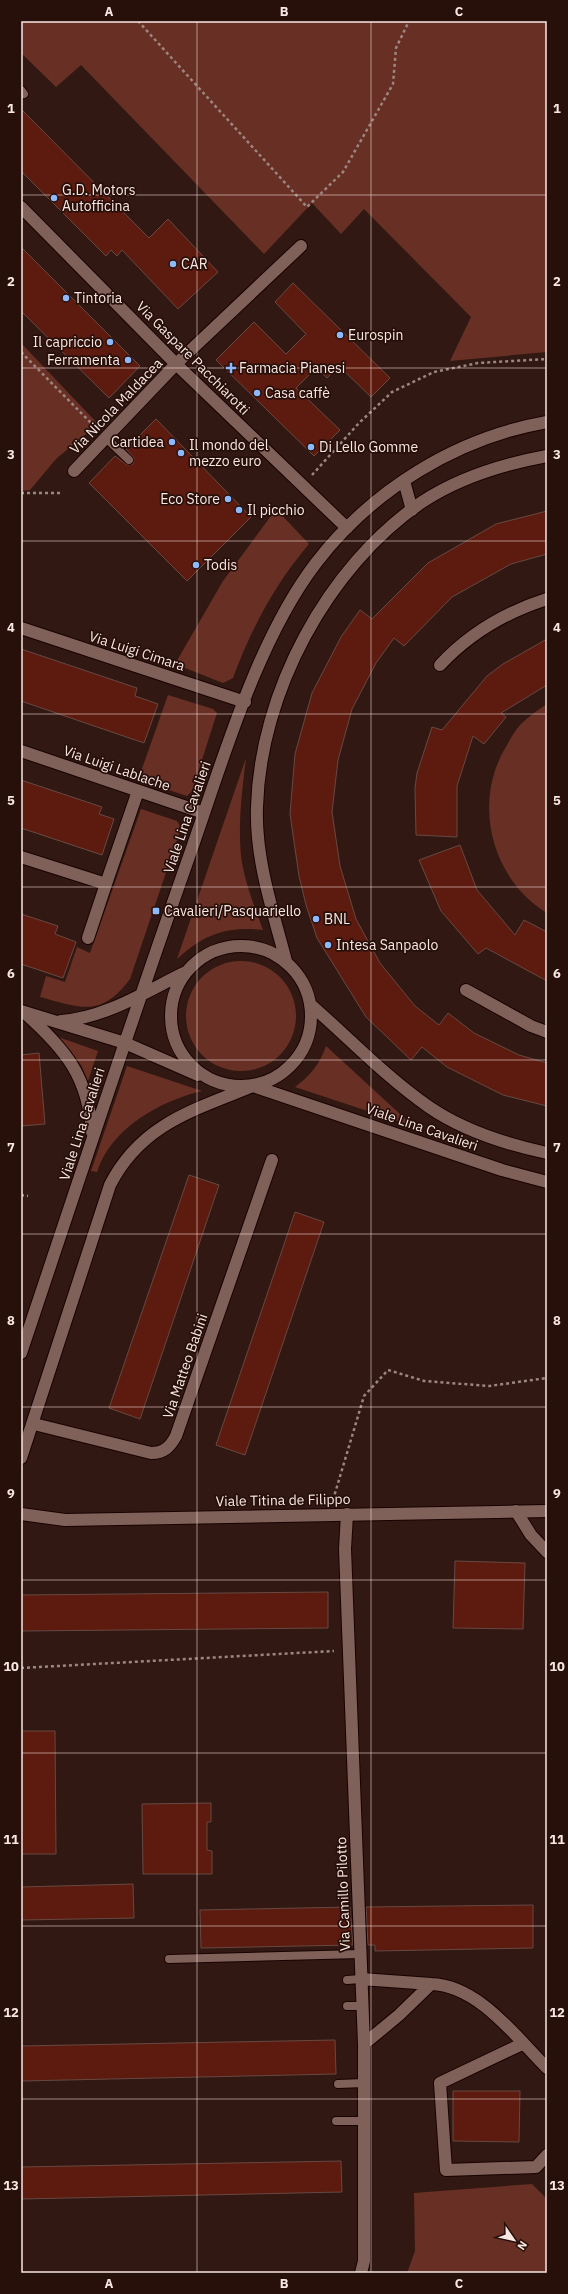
<svg xmlns="http://www.w3.org/2000/svg" width="568" height="2294" viewBox="0 0 568 2294" font-family="'IBM Plex Sans',sans-serif">
	<rect width="100%" height="100%" fill="#321813"/>
	<path fill="#683024" d="M21,21H547V352L450,361L471,317L364,209L341,234L312,203L264,254L81,65L56,87L21,53Z
		M21,343L98,424L56,459L30,490L21,491Z
		M276,509L309,544C275,584 251,629 233,678L223,683L175,664L223,581Z
		M168,695L213,709L217,713L192,791L187,796L138,780Z
		M547,704V913C490,878 472,801 507,745C511,738 515,730 521,724C528,717 538,710 547,704Z
		M246,758C242,791 237,829 242,863C246,886 255,908 263,930C227,926 204,934 177,959Z
		M141,809L177,821L181,828L130,979C101,1018 81,1008 40,997L46,976L65,982L77,947L90,953Z
		M186 1016a55 55 0 1 1 110 0a55 55 0 1 1-110 0Z
		M58,1037L98,1051L88,1081L81,1065Z
		M326,1046L413,1126L295,1087C310,1076 320,1064 326,1046Z
		M127,1066L202,1091C160,1101 111,1128 97,1172L91,1171Z
		M532,2184L547,2199V2273H407L415,2251L414,2193Z"/>
	<path fill="#5d1b0f" stroke="#664942" d="M21,109L149,238L168,219L218,272L178,309L122,250L117,256L111,250L106,256L21,171Z
		M21,247L140,366L109,398L21,311Z
		M293,283L390,378L371,397L339,366L327,378L317,367L296,388L340,430L314,456L216,360L254,322L286,354L306,334L275,302Z
		M156,419L251,517L187,581L89,483L115,456L127,465L133,464L134,458L126,449Z
		M547,511V554L511,564L452,597L404,646L394,638L376,663L352,709L338,760L332,812L340,866L356,919L380,963L415,1006L439,1025L448,1013L474,1033L519,1055L547,1063V1106L503,1095L447,1067L422,1047L411,1060L366,1017L317,938L306,905L299,876L290,814L295,754L312,693L341,637L360,610L372,619L428,563L496,524Z
		M547,639V685L501,713L506,717L484,744L473,736L457,786V837L416,835L415,788L417,773L432,727L442,730L487,676L503,664Z
		M21,649L137,688L135,696L158,704L144,743L21,701Z
		M21,780L102,807L99,814L114,819L102,855L21,828Z
		M460,845L477,890L515,935L524,920L547,932V981L486,948L478,954L441,911L419,860Z
		M21,914L58,926L55,934L76,942L63,978L21,964Z
		M39,1053L45,1124L21,1126V1055Z
		M189,1175L219,1185L140,1419L109,1408Z
		M295,1212L324,1222L245,1455L216,1445Z
		M455,1561L525,1563L523,1629L453,1628Z
		M328,1592V1628L21,1631V1595Z
		M21,1731H55L56,1854H21Z
		M211,1803V1822H207V1850L212,1851V1874H143L142,1804Z
		M133,1884L134,1918L21,1920V1887Z
		M533,1905V1948L375,1951V1945H368L366,1907Z
		M350,1907L353,1945L201,1948L200,1910Z
		M335,2040L336,2074L21,2081V2046Z
		M453,2091H520L519,2142L453,2141Z
		M341,2161L342,2192L21,2199V2167Z"/>
	<g fill="none" stroke-linecap="round" stroke-linejoin="round">
		<defs>
			<path id="lane" d="M21,90L24,94
				M105,437L129,460
				M169,1959L360,1954
				M347,1980L361,1979
				M347,2006H362
				M338,2084L364,2083
				M336,2121H364"/>
			<path id="street" d="M21,207L176,364L347,528
				M74,471L176,364L301,246
				M404,481L412,510
				M21,628L245,702
				M440,665C469,634 506,612 547,599
				M21,751L204,813
				M21,857L106,884L138,791
				M88,938L106,884
				M171 1016a70 70 0 1 1 140 0a70 70 0 1 1-140 0Z
				M286,961C273,911 255,859 257,807C260,693 327,567 422,502C460,477 503,464 547,456
				M466,990L531,1026L547,1032
				M311,1005C350,1039 386,1077 429,1107C464,1131 505,1144 547,1153
				M21,1011L125,1043L198,1075
				M26,1014C66,1050 88,1077 92,1132
				M61,1021C105,1018 145,992 184,973
				M21,1353C77,1186 132,1018 191,851C223,760 257,640 316,563C372,490 456,438 547,422
				M34,1424L151,1453C164,1453 170,1447 176,1436L272,1160
				M21,1458L110,1185C141,1124 194,1110 253,1086L502,1170L547,1182
				M516,1511L531,1535L547,1552
				M347,1514L345,1549L364,2044V2261L361,2273
				M361,1979L431,1984
				M364,2044L399,2015L431,1984C478,1985 516,2037 547,2068
				M522,2044L440,2083L446,2170L536,2167L547,2155"/>
			<path id="secondary" d="M21,1514L65,1520L547,1511"/>
		</defs>
		<use href="#lane" stroke="#180301" stroke-width="10"/>
		<use href="#street" stroke="#180301" stroke-width="14"/>
		<use href="#secondary" stroke="#180301" stroke-width="14"/>
		<path stroke="#9c8682" stroke-width="2.5" stroke-dasharray="3 3" stroke-linecap="butt" d="M138,21L307,207L343,172L393,84L396,48L409,21
			M21,352L95,427
			M312,475L359,423L392,392L434,372L478,363L547,359
			M21,493H63
			M21,1195L28,1196
			M333,1500L364,1396L388,1370L424,1381L489,1386L547,1378
			M21,1668L334,1651"/>
		<use href="#lane" stroke="#80615a" stroke-width="8"/>
		<use href="#street" stroke="#80615a" stroke-width="12"/>
		<use href="#secondary" stroke="#80615a" stroke-width="12"/>
	</g>
	<path fill="none" stroke="#f9e7e3" stroke-width="1" stroke-opacity="0.55" d="M197,21V2273M371,21V2273M21,195H547M21,368H547M21,541H547M21,714H547M21,887H547M21,1060H547M21,1234H547M21,1407H547M21,1580H547M21,1753H547M21,1926H547M21,2099H547"/>
	<g fill="#8eb9fc" stroke="#270f0a" stroke-width="1.5">
		<circle cx="54" cy="198" r="4"/>
		<circle cx="173" cy="264" r="4"/>
		<circle cx="66" cy="298" r="4"/>
		<circle cx="340" cy="335" r="4"/>
		<circle cx="110" cy="342" r="4"/>
		<circle cx="128" cy="360" r="4"/>
		<path d="M229 362h4v4h4v4h-4v4h-4v-4h-4v-4h4z"/>
		<circle cx="257" cy="393" r="4"/>
		<circle cx="172" cy="442" r="4"/>
		<circle cx="311" cy="447" r="4"/>
		<circle cx="181" cy="453" r="4"/>
		<circle cx="228" cy="499" r="4"/>
		<circle cx="239" cy="510" r="4"/>
		<circle cx="196" cy="565" r="4"/>
		<rect x="152" y="907" width="8" height="8" rx="2"/>
		<circle cx="316" cy="919" r="4"/>
		<circle cx="328" cy="945" r="4"/>
	</g>
	<g text-anchor="middle" dominant-baseline="central" stroke-width="3.5" stroke-linejoin="round" paint-order="stroke">
		<g font-size="14" fill="#f9e7e3" stroke="#270f0a" text-anchor="start">
			<text x="62" y="190">G.D. Motors<tspan x="62" dy="16">Autofficina</tspan></text>
			<text x="181" y="264">CAR</text>
			<text x="74" y="298">Tintoria</text>
			<text x="348" y="335">Eurospin</text>
			<text x="102" y="342" text-anchor="end">Il capriccio</text>
			<text x="120" y="360" text-anchor="end">Ferramenta</text>
			<text x="239" y="368">Farmacia Pianesi</text>
			<text x="265" y="393">Casa caffè</text>
			<text x="164" y="442" text-anchor="end">Cartidea</text>
			<text x="189" y="445">Il mondo del<tspan x="189" dy="16">mezzo euro</tspan></text>
			<text x="319" y="447">Di Lello Gomme</text>
			<text x="220" y="499" text-anchor="end">Eco Store</text>
			<text x="247" y="510">Il picchio</text>
			<text x="204" y="565">Todis</text>
			<text x="164" y="911">Cavalieri/Pasquariello</text>
			<text x="324" y="919">BNL</text>
			<text x="336" y="945">Intesa Sanpaolo</text>
		</g>
		<g font-size="14" fill="#f9e7e3" stroke="#270f0a">
			<text transform="translate(193 358) rotate(45)">Via Gaspare Pacchiarotti</text>
			<text transform="translate(116 406) rotate(-46)">Via Nicola Maldacea</text>
			<text transform="translate(137 651) rotate(18)">Via Luigi Cimara</text>
			<text transform="translate(117 768) rotate(19)">Via Luigi Lablache</text>
			<text transform="translate(187 817) rotate(-71)">Viale Lina Cavalieri</text>
			<text transform="translate(82 1124) rotate(-72)">Viale Lina Cavalieri</text>
			<text transform="translate(422 1127) rotate(19)">Viale Lina Cavalieri</text>
			<text transform="translate(185 1366) rotate(-71)">Via Matteo Babini</text>
			<text transform="translate(283 1500) rotate(-1)">Viale Titina de Filippo</text>
			<text transform="translate(343 1894) rotate(-92)">Via Camillo Pilotto</text>
		</g>
	</g>
	<rect width="568" height="2294" fill="none" stroke="#270f0a" stroke-width="44"/>
	<g transform="translate(514 2240) rotate(124)" stroke="#270f0a" stroke-width="3" paint-order="stroke">
	<path d="M0-3L7 15L0 10L-7 15Z" fill="#f9e7e3"/>
	<text y="-6" font-size="11" font-weight="bold" text-anchor="middle" fill="#f9e7e3">N</text>
	</g>
	<rect x="22" y="22" width="524" height="2250" fill="none" stroke="#f9e7e3" stroke-width="1.5"/>
	<g font-size="13" text-anchor="middle" font-weight="bold" fill="#f9e7e3">
		<text x="109" y="16">A</text>
		<text x="284" y="16">B</text>
		<text x="459" y="16">C</text>
		<text x="11" y="113">1</text>
		<text x="557" y="113">1</text>
		<text x="11" y="286">2</text>
		<text x="557" y="286">2</text>
		<text x="11" y="459">3</text>
		<text x="557" y="459">3</text>
		<text x="11" y="632">4</text>
		<text x="557" y="632">4</text>
		<text x="11" y="805">5</text>
		<text x="557" y="805">5</text>
		<text x="11" y="978">6</text>
		<text x="557" y="978">6</text>
		<text x="11" y="1152">7</text>
		<text x="557" y="1152">7</text>
		<text x="11" y="1325">8</text>
		<text x="557" y="1325">8</text>
		<text x="11" y="1498">9</text>
		<text x="557" y="1498">9</text>
		<text x="11" y="1671">10</text>
		<text x="557" y="1671">10</text>
		<text x="11" y="1844">11</text>
		<text x="557" y="1844">11</text>
		<text x="11" y="2017">12</text>
		<text x="557" y="2017">12</text>
		<text x="11" y="2190">13</text>
		<text x="557" y="2190">13</text>
		<text x="109" y="2288">A</text>
		<text x="284" y="2288">B</text>
		<text x="459" y="2288">C</text>
	</g>
</svg>
